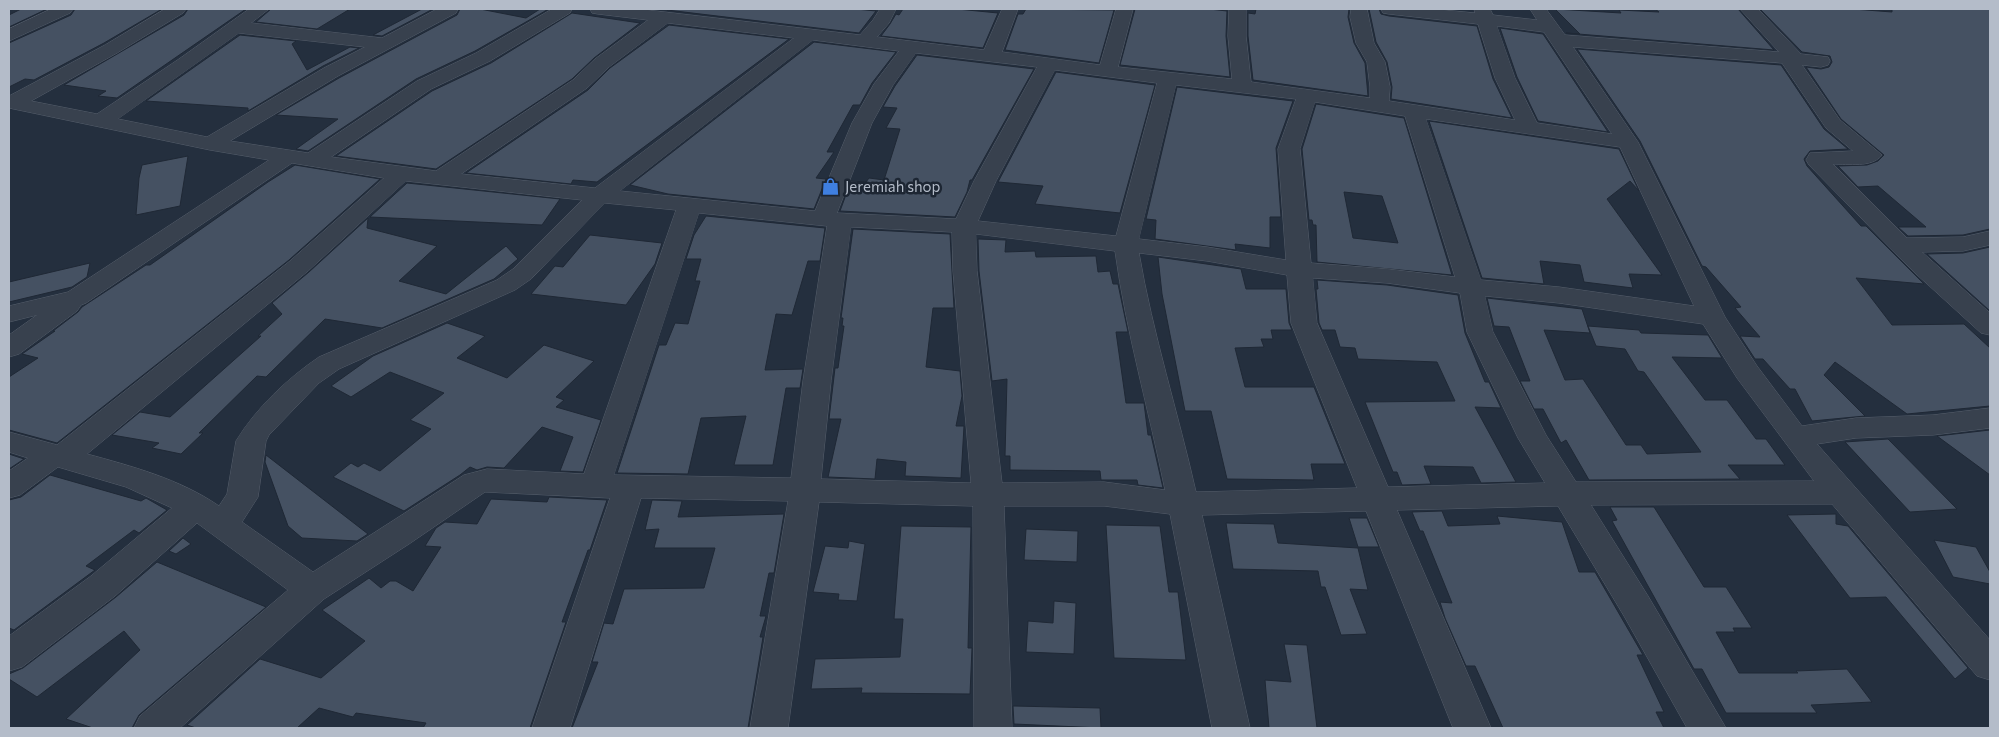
<svg xmlns="http://www.w3.org/2000/svg" width="1999" height="737" viewBox="0 0 1999 737" font-family="Commissioner,sans-serif">
	<rect width="100%" height="100%" fill="#242f3e"/>
	<path fill="#455162" stroke="#1f2835" fill-rule="evenodd" d="M21,9H47L9,27V15Z
		M75,9H162L104,43L34,80L25,79L9,87V43L71,15Z
		M188,9H246L117,98L98,96L106,91L64,85L184,15Z
		M271,9H350L317,29L256,22Z
		M422,9H433L382,36L373,35Z
		M460,9H480L526,18L540,9L547,10L475,51L416,79L308,151L296,149L338,119L276,115L339,78L457,15Z
		M669,9H856L876,11L859,33L667,10Z
		M903,9H957L998,13L983,48L881,36L890,24L896,14L899,15Z
		M1026,9L1114,10L1099,63L1005,50L1018,14H1023Z
		M1135,9H1209L1227,11L1226,36L1230,77L1120,65Z
		M1256,9H1349L1348,17L1354,43L1365,63L1368,96L1253,80L1248,36V13L1255,14Z
		M1369,9H1379L1381,14L1389,16L1477,26L1493,79L1512,118L1391,99L1392,87L1387,62L1376,42Z
		M1555,9L1621,13L1619,10L1659,12L1655,9H1738L1774,50L1566,33L1580,34Z
		M1760,9H1853L1892,12V9H1990V229L1963,235L1908,236L1898,227H1926L1878,186L1858,187L1838,166L1867,165L1878,161L1884,155L1841,119L1806,67L1821,69L1829,67L1832,62L1830,56L1802,52Z
		M572,13L640,23L594,58L572,79L436,169L336,156L432,91L491,63Z
		M669,25L789,39L597,182L573,180L571,184L466,173L588,90L610,68Z
		M1500,28L1543,34L1608,132L1538,121L1517,77Z
		M240,35L296,41L292,44L307,70L350,47L359,48L323,66L248,111V108L146,101Z
		M814,42L896,52L872,83L860,105H853L827,152H834L816,178L826,179L814,209L668,194L630,185Z
		M1577,49L1781,65L1824,129L1848,149L1810,151L1804,159L1807,166L1861,226H1866L1924,284L1856,278L1892,325L1964,324L1990,348V406L1907,414L1835,362L1824,375L1865,416L1812,421L1795,389H1790L1763,359H1755L1740,336L1760,337L1735,308L1741,307L1706,267L1702,266L1640,141Z
		M917,55L1034,69L972,180H970L967,192L955,217L840,211L851,181L866,182L869,178L884,180L900,129L886,128L897,108L883,107L895,86Z
		M1056,72L1155,85L1120,213L1035,204L1043,186L998,182Z
		M1177,87L1293,101L1276,148L1281,217H1270V248L1235,244L1236,250L1155,239L1156,220L1146,219Z
		M1316,104L1404,118L1452,275L1317,262L1316,225H1313L1312,220H1309L1302,149ZM1344,192L1382,196L1398,243L1353,238Z
		M1429,121L1619,149L1639,191L1630,181L1607,199L1662,275L1629,274L1633,288L1584,282L1580,265L1540,261L1544,284L1482,278Z
		M188,156L180,206L136,215L139,178L142,165Z
		M295,165L380,179L289,260L57,443L9,430V377L38,358L22,354L55,331H53L78,312L82,307L146,265H150L268,182Z
		M407,183L560,199L542,225L370,217Z
		M706,216L825,228L820,261H808L792,315L776,314L765,370L803,369L800,388H786L773,465H734L746,416L701,418L688,474L617,473L659,345H666L675,323L688,324L700,281H695L701,259H686L694,235Z
		M368,218L367,228L437,246L399,281L446,294L506,246L518,259L494,279L382,328L325,319L266,377L257,376L199,433H203L181,454L152,448L159,443L112,435L140,412L170,417L261,336H258L282,314L272,303L309,272Z
		M853,229L950,234L954,308H933L926,367L960,371L962,396L956,426H964L961,478L905,476L906,462L877,459L875,479L828,477L841,419H829L835,368H838L844,326H842L843,318H841Z
		M590,235L662,243L655,264L626,305L531,294L555,266L563,267Z
		M978,239L1006,240L1005,252L1035,251L1036,257L1096,256L1098,272L1110,271L1113,284H1118L1128,332H1116L1126,403H1144L1148,435H1151L1163,488L1138,485L1137,480H1101L1100,471L1010,470V456H1005L1007,379L992,381L979,271Z
		M1990,247V311L1927,254L1963,253Z
		M1158,257L1241,269L1246,289H1286L1289,323L1292,330H1271L1273,339H1261L1264,347L1235,348L1245,387H1314L1345,464H1311L1314,480L1227,479L1211,411H1185L1162,294Z
		M90,263L87,277L72,287L9,302V282Z
		M1317,280L1387,285L1458,295L1465,333L1485,382H1489L1501,408L1475,407L1516,482L1481,483L1473,467L1424,466L1431,484L1402,485L1397,472H1393L1365,402L1455,401L1437,362L1358,359L1355,348L1340,347L1335,330H1322L1319,323L1316,289H1318Z
		M1487,298L1582,309L1590,333L1544,330L1565,380L1583,379L1626,445H1641L1647,454L1701,452L1644,372L1638,371L1625,349L1596,346L1588,326L1639,330L1641,333L1708,335L1722,358L1672,357L1705,400H1727L1756,439H1766L1785,465H1728L1740,479L1589,480L1566,440L1561,443L1543,409H1534L1520,381H1530L1509,327L1494,326Z
		M447,323L485,336L457,358L507,378L544,345L594,361L556,397L564,400L556,407L601,420L583,472L560,471L573,437L542,427L504,468L487,467L477,470L470,467L460,475L404,511L333,477L351,463L358,467L364,463L380,471L431,429L410,420L444,393L390,372L351,397L331,386L373,356Z
		M1990,430V475L1937,436Z
		M1888,439L1957,509L1910,512L1845,442Z
		M9,454L24,459L9,469Z
		M266,455L368,534L357,541L302,538L288,526L265,462Z
		M50,475L141,501L146,498L167,510L139,533L134,530L86,566L95,570L14,630L9,628V500L21,497Z
		M549,497L607,500L590,550H588L562,622H566L530,728H423L426,723L356,713L353,717L319,708L297,728H196L187,725L260,659L321,678L365,641L322,610L369,578L381,588L390,581H396L413,591L441,547L425,546L436,528L445,522L477,524L491,499L547,502Z
		M652,500L682,501L678,517L784,514L774,573H769L760,616H766L760,637H763L748,728H572L598,662H592L604,623L613,624L624,589L704,588L715,548H654L659,529L645,530Z
		M1610,507H1654L1704,587H1726L1752,628H1733L1735,632H1716L1739,673H1798L1796,671L1847,669L1872,702L1811,705L1817,713H1726L1702,669H1694L1612,521L1617,520Z
		M1442,511L1448,526L1500,524L1497,516L1562,522L1579,572H1595L1643,655H1637L1664,712H1656L1664,728H1503L1475,666H1466L1445,618L1440,602L1452,603L1423,531H1420L1412,512Z
		M1836,514V524L1848,526L1968,668L1955,679L1886,597L1850,598L1787,515Z
		M1349,518H1367L1379,547H1358Z
		M1226,523L1274,524L1278,543L1358,548L1368,590L1350,589L1367,634L1341,635L1325,587H1321L1318,571L1233,569Z
		M1106,525L1160,526L1169,592H1178L1186,660L1114,658Z
		M901,526L971,527L968,648H972L970,694L861,693L862,688L811,689L815,659L900,657L903,619H894Z
		M1026,529L1078,531L1077,562L1024,560Z
		M183,538L191,544L176,554L169,551Z
		M1934,540L1976,547L1990,572V584L1953,577Z
		M849,541L865,544L857,601L838,600L839,594L813,592L825,546L848,548Z
		M157,562L266,607L139,715L132,728H93L66,719L140,650L124,631L37,697L9,679V674L23,668L116,597Z
		M1054,601L1076,603L1074,654L1026,652L1028,621L1053,623Z
		M1284,644L1307,645L1317,728H1269L1265,680L1291,682Z
		M1013,706L1100,708L1101,728L1014,724Z"/>
	<g fill="none" stroke-linecap="round" stroke-linejoin="round">
		<defs>
			<path id="minor" d="M51,9H73L70,13L9,41V29Z
				M165,9H186L183,13L117,53L31,101L97,114L179,59L249,9H269L251,23L382,38L437,9H458L456,13L338,76L230,141L308,153L417,81L476,53L552,9H572L570,13L490,61L431,89L331,157L436,171L573,80L595,59L648,20L598,14L592,13L590,9H639L860,35L873,20L880,9H896L889,23L877,37L984,50L1002,9H1018L1002,52L1100,65L1116,9H1133L1118,67L1232,79L1228,36L1229,9H1246V36L1251,82L1370,98V87L1367,62L1356,43L1350,17L1351,9H1367L1374,43L1385,62L1390,87L1389,101L1515,120L1495,78L1478,24L1389,14L1383,13L1381,9H1433L1475,13L1474,9H1490L1493,15L1537,20L1530,9H1546L1565,35L1779,52L1740,9H1758L1801,54L1828,57L1830,61L1828,65L1821,67L1802,65L1840,120L1882,155C1872,168 1848,164 1833,164L1907,238L1963,237L1990,231V245L1963,251L1922,252L1990,313V335L1981,333L1914,272L1809,165L1806,160L1810,153L1853,151L1826,128L1782,63L1573,47L1638,142L1725,317L1757,366L1802,426L1856,418L1933,415L1990,408V428L1933,435L1856,438L1817,444L1990,640V680L1977,676L1832,504L1591,505L1648,596L1726,728H1687L1624,616L1558,506L1397,510L1491,728H1453L1366,511L1202,515L1250,728H1212L1170,514L1104,506H1004L1012,728H974L973,506L819,502L788,728H750L788,501L641,498L570,728H532L610,498L485,492L409,544L324,599L180,728H134L140,716L288,590L197,523L115,596L22,667L9,671V636L91,576L172,508L126,487L58,467L20,495L9,498V471L28,458L9,452V432L57,445L290,261L384,178L292,163L86,303L81,305L77,311L19,354L9,357V335L37,315L9,322V306L68,292L269,160L210,150L9,108V96L105,45ZM668,23L794,38L595,188L461,174L587,88L609,67ZM1497,26L1544,32L1612,134L1537,123L1515,78ZM239,33L365,47L324,68L207,137L118,119ZM813,40L899,51L874,84L852,123L815,211L620,191ZM916,53L1037,67L974,181L956,219L837,213L872,123L893,85ZM1055,70L1157,83L1116,236L978,221L996,181ZM1176,85L1296,99L1278,149L1286,260L1207,247L1139,239ZM1315,102L1405,116L1455,277L1387,269L1311,263L1300,149ZM1426,119L1620,147L1694,306L1559,287L1481,280ZM406,181L582,200L513,269L497,280L319,357C288,378 256,408 236,441L227,494L219,506C180,479 131,466 87,454L308,271ZM605,203L676,210L584,474L487,469L464,475L313,572L242,522L258,497L266,441L269,435L319,383L339,369L515,290L531,279ZM699,213L827,226L803,381L791,478L614,475ZM851,227L952,232L953,271L971,483L821,479L831,381ZM976,234L1115,251C1126,332 1149,410 1165,490L1104,482L1002,483L977,271ZM1139,253L1207,261L1287,275L1291,323L1357,488L1196,492C1178,412 1153,335 1139,253ZM1313,278L1387,283L1460,293L1467,332L1518,438L1545,483L1388,487L1317,323ZM1485,296L1559,303L1703,324L1737,378L1814,481L1576,482L1546,435L1493,332Z"/>
		</defs>
		<use href="#minor" stroke="#565f6c" stroke-width="1"/>
		<use href="#minor" fill="#38414e" fill-rule="evenodd"/>
	</g>
	<defs>
		<symbol id="shop-bare" viewBox="-9 -9 18 18"><path d="M-5-2.5h2.3a2.7 3.5 0 0 1 5.4 0H5L5.5 6h-11ZM-1.5-2.5h3a1.5 2.3 0 0 0-3 0Z" fill="#3f7fe0" stroke="#1d2633" stroke-width="2.5" paint-order="stroke"/></symbol>
	</defs>
	<g fill-rule="evenodd">
		<use href="#shop-bare" x="818" y="174" width="25" height="25"/>
	</g>
	<g text-anchor="middle" dominant-baseline="central" stroke-width="5" stroke-linejoin="round" paint-order="stroke">
		<g font-size="15" fill="#b4bcc9" stroke="#1d2633" text-anchor="start">
			<text x="845" y="186">Jeremiah shop</text>
		</g>
	</g>
	<rect width="1999" height="737" fill="none" stroke="#b4bcc9" stroke-width="20"/>
</svg>
